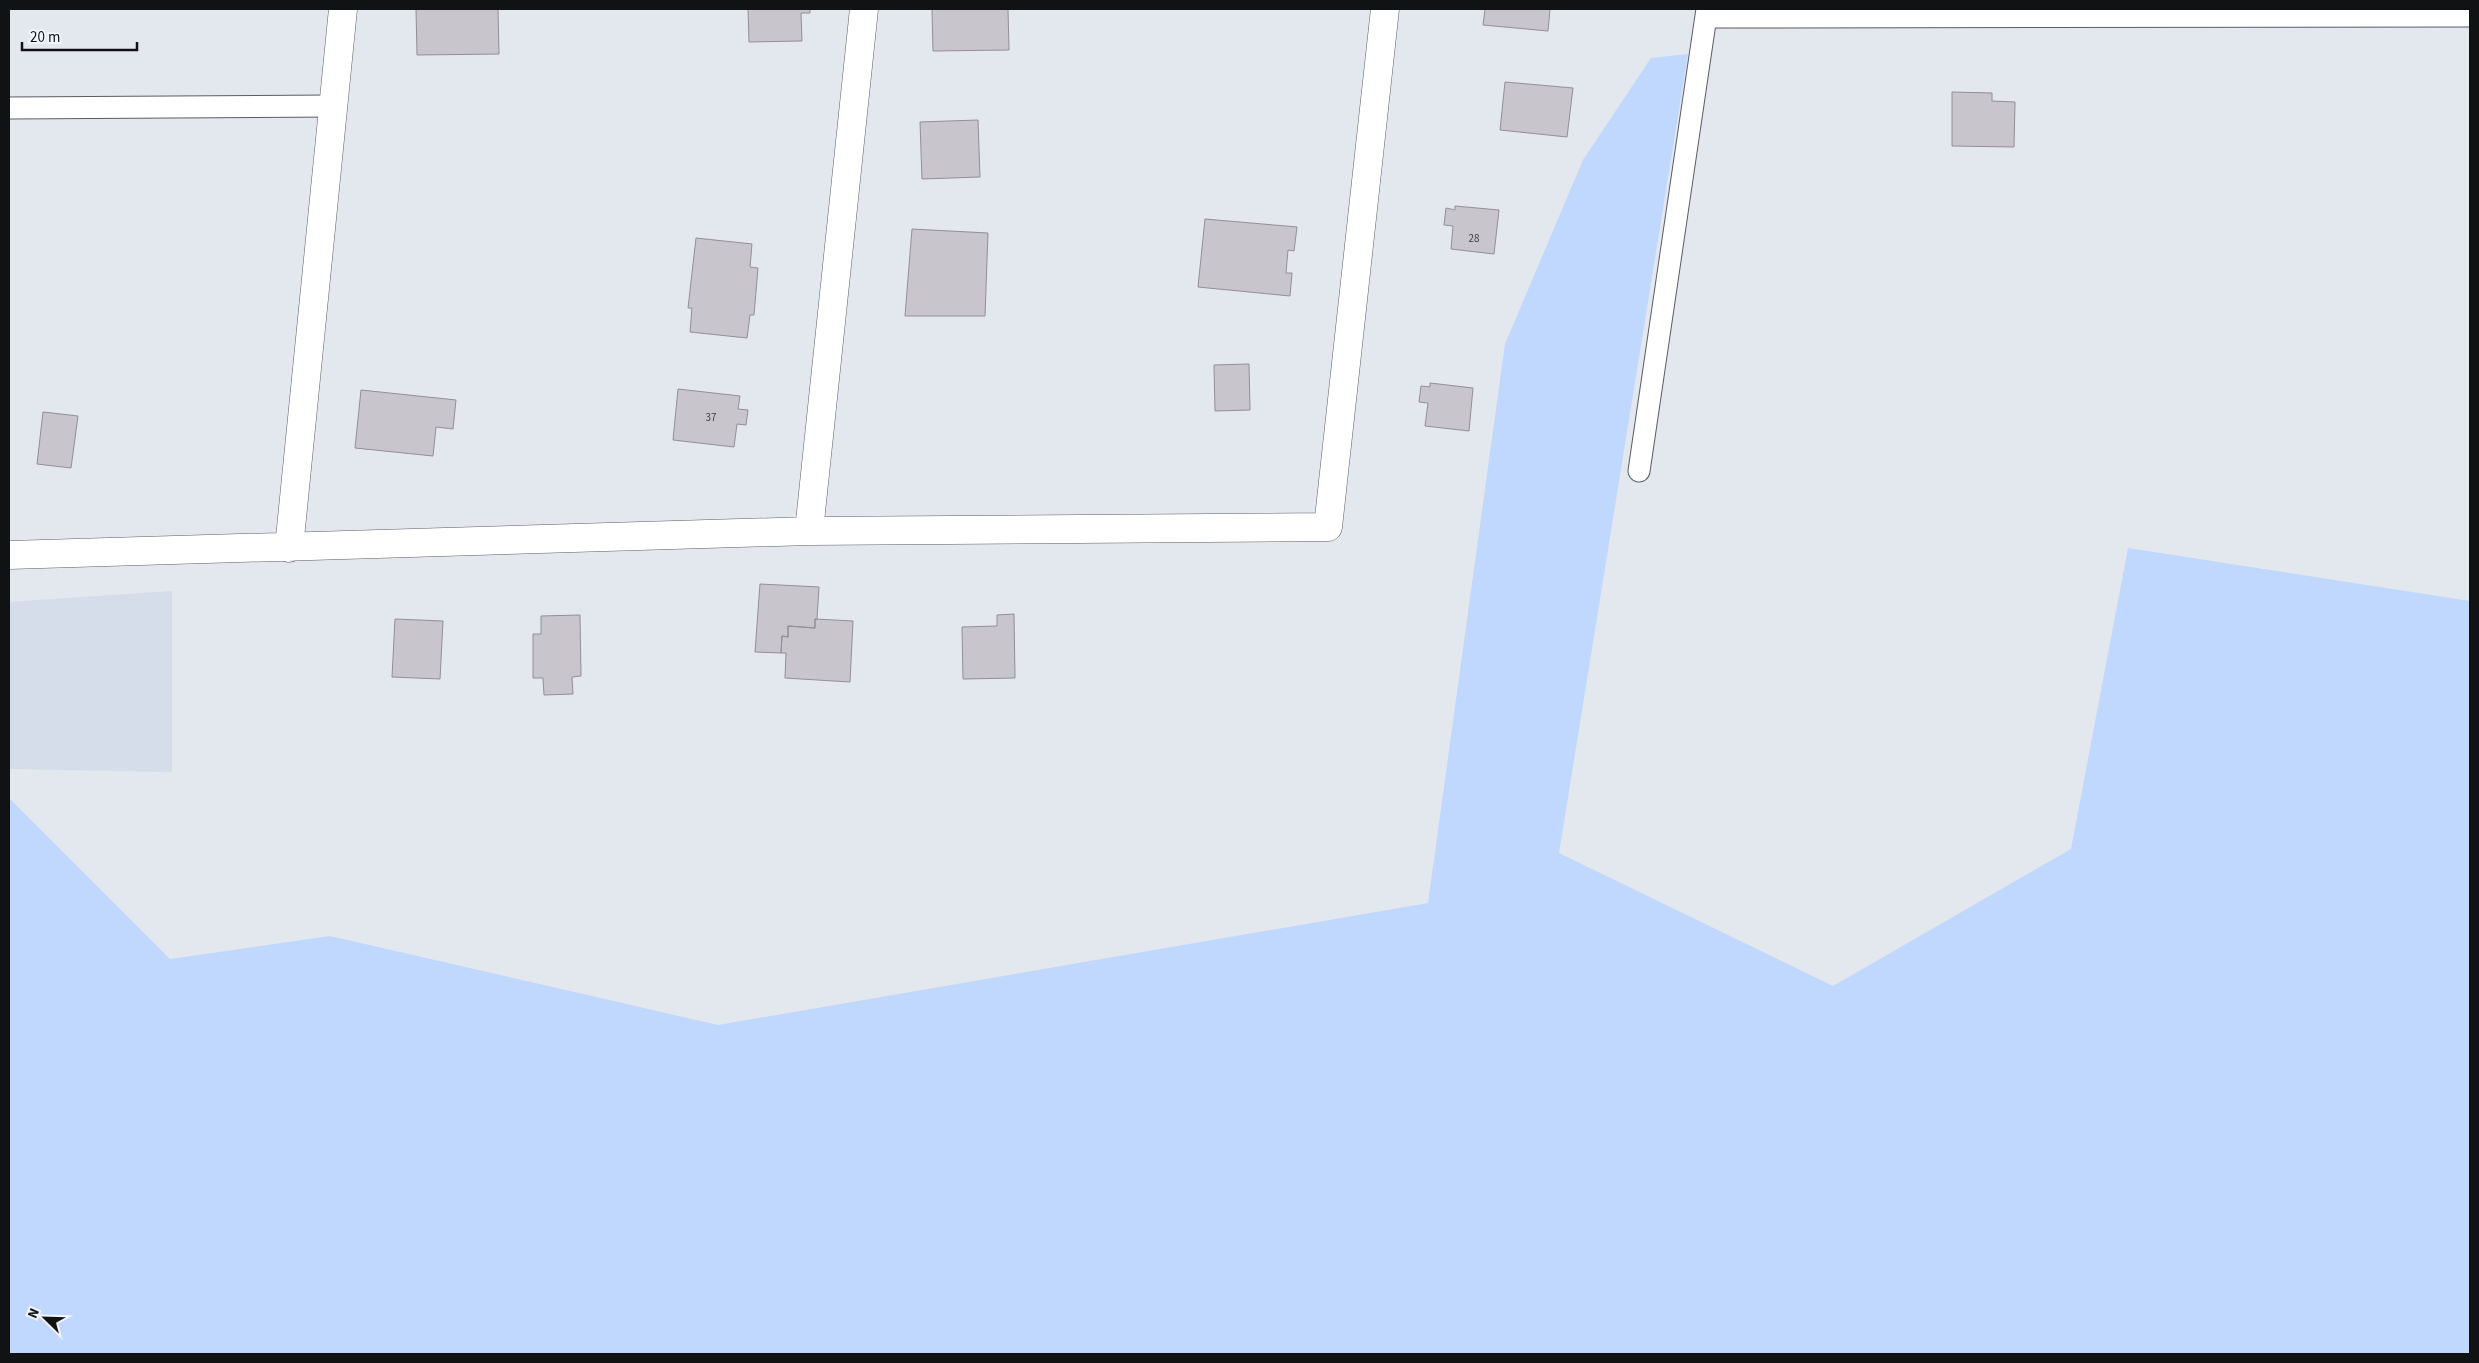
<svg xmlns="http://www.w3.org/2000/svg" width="2479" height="1363" viewBox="0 0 2479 1363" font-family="'Source Sans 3',sans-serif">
	<rect width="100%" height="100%" fill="#e3e7ee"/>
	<path fill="#d5ddea" d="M172,591V772L9,769V602Z"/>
	<path fill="#c0d7fe" d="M1688,54L1559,853L1833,986L2071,849L2128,548L2470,601V1354H9V798L170,959L330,936L718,1025L1428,903L1505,344L1583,160L1651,58Z"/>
	<path fill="#c8c5cc" stroke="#928f96" d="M416,9H498L499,54L417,55Z
		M748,9H810V13H801L802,41L749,42Z
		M932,9H1008L1009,50L933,51Z
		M1485,9H1550L1548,31L1483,25Z
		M1505,82L1573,88L1567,137L1500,130Z
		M1952,92L1992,93V101L2015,102L2014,147L1952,146Z
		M978,120L980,177L922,179L920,122Z
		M1455,206L1499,210L1494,254L1451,249L1453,226L1444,225L1446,208L1455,210Z
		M1205,219L1297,227L1294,251L1288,250L1286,273H1292L1290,296L1198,287Z
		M912,229L988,233L985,316H905Z
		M696,238L752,244L750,267L758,268L754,315H750L747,338L690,332L692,308H688Z
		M1249,364L1250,410L1215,411L1214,365Z
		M1430,383L1473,388L1469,431L1425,426L1428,403L1419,402L1421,386L1430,387Z
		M678,389L740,396L738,409L748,410L746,425L737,424L734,447L673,440Z
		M361,390L456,400L453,429L436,427L433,456L355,448Z
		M43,412L78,416L71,468L37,464Z
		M760,584L819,587L817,619H815V628L788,626V637L782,636L781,653L755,652Z
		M1014,614L1015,678L963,679L962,627L997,626V615Z
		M580,615L581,676L572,677L573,694L544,695L543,678H533V634H541V616Z
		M395,619L443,621L440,679L392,677Z
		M815,619L853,621L850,682L785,678L786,653H781L782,636L788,637V626L815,628Z"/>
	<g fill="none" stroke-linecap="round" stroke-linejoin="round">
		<defs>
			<path id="service" d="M1706,17L2470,16
				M9,108L334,106
				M1639,471L1707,9"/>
			<path id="minor" d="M809,531L864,9
				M289,548L343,9
				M9,555L809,531L1328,527L1385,9"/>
		</defs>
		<use href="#service" stroke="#5a5e63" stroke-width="23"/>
		<use href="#minor" stroke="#5a5e63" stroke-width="29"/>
		<use href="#service" stroke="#fff" stroke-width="21"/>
		<use href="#minor" stroke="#fff" stroke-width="28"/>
	</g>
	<g text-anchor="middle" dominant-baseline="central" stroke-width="5" stroke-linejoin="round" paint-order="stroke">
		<g font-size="11" fill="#3f3f42">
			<text x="1474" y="238">28</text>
			<text x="711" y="417">37</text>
		</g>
	</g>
	<rect width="2479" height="1363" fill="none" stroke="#111214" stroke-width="20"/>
	<g transform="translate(45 1318) rotate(293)" stroke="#f0f4fb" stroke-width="4" paint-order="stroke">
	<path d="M0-4L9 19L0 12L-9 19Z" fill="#111214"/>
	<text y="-8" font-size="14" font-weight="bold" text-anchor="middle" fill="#111214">N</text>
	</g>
	<path d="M22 42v8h115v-8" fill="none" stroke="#111214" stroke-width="2.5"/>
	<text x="30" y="42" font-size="15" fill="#111214" stroke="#f0f4fb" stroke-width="4" paint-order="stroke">20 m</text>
</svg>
